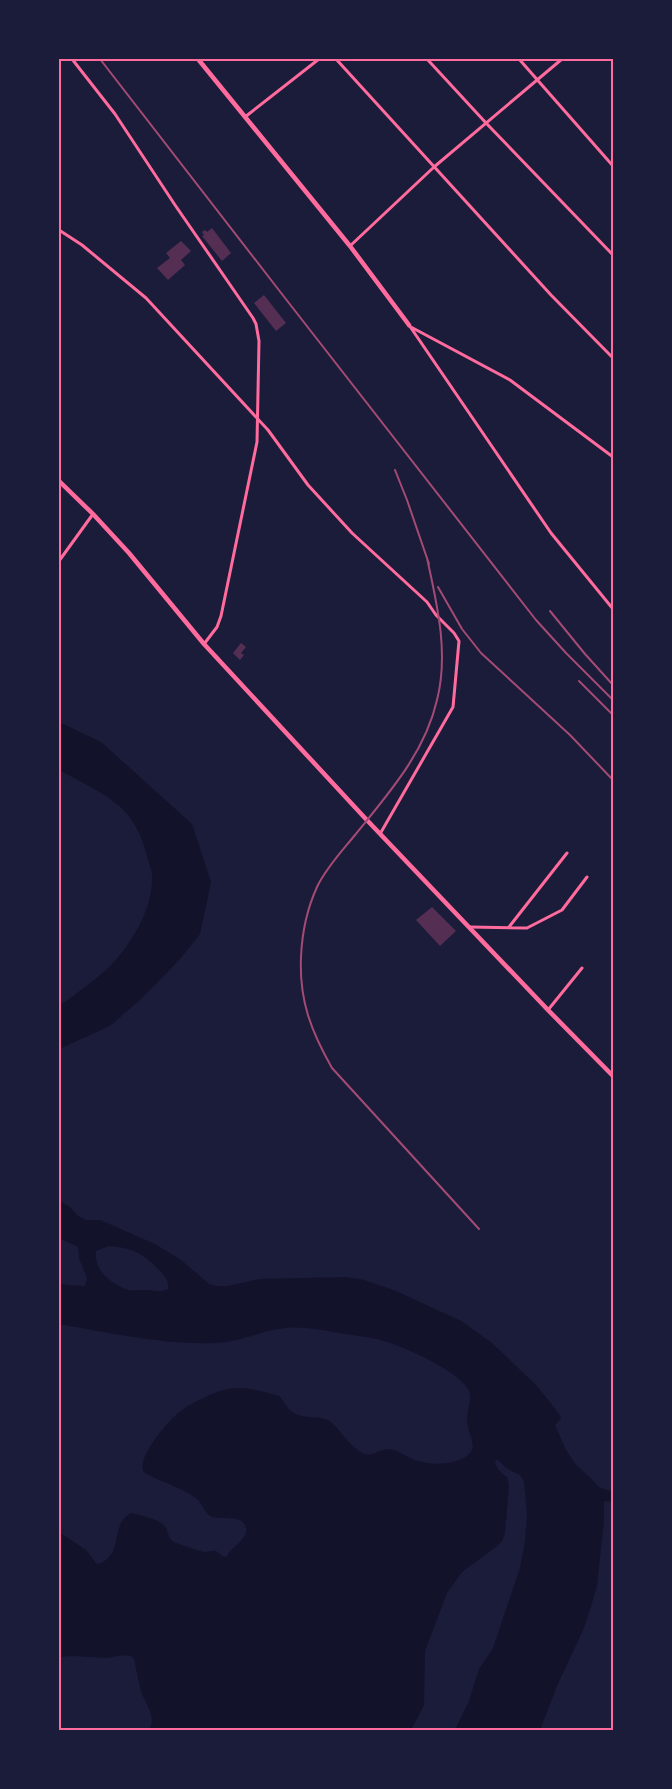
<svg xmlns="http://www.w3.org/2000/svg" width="672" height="1789" viewBox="0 0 672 1789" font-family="Mulish,sans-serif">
	<rect width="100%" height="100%" fill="#1b1b3a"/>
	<path fill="#12122b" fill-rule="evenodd" d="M59,722L101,742L192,824L211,882L200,934L180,959L141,999L110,1026L59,1049V1005L65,1002C79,991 94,981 107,969C130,947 152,911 152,879C153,871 148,861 146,853C142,835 132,816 118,805C100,790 79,781 59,770Z
		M59,1201L69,1206L78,1216L86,1220H100L155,1244L181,1260L209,1284L217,1286H228L259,1279L346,1277L364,1280L396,1291L461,1321L492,1343L537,1386L559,1414L561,1418L555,1425L566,1450L576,1465L593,1480L601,1491L604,1503V1520L597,1586L590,1610L583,1630L557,1686L540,1730H455L469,1701L479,1669L493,1648L520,1568L525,1541L527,1515L524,1481L520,1475L506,1468L498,1460L495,1461C496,1469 501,1473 507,1477L509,1485L505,1533L502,1541L496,1547L462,1572L447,1593L425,1651L424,1705L411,1730H147L151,1726L152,1719L150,1711L141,1692L134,1659L131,1656L124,1655L107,1658L74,1656L59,1657V1532L86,1550L96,1563L99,1564C125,1553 109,1525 131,1513C139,1515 162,1520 166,1528C169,1534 168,1538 174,1542C178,1544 200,1551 204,1552C209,1552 212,1550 216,1551L224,1557L227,1556C232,1546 251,1538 245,1525C240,1515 221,1520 213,1517C205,1515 203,1505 198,1500C195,1497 190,1494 186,1492C178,1487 147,1476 144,1472C135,1459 170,1418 182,1410C191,1403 202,1399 212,1394C235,1384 256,1389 279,1396C285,1402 287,1409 294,1413C305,1420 320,1414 331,1422C342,1432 350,1447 364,1454C372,1457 381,1448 390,1449C400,1451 408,1458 418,1461C434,1466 466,1465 473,1448C473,1438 467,1429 467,1419C467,1409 473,1399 468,1389C457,1370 401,1345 380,1340C369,1337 357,1336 346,1334C326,1331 306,1326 286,1328C262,1330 242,1342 216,1343C164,1345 110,1333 59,1324V1283L67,1285L85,1286L87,1278L79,1258L78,1247L59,1238ZM109,1246C134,1248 144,1254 161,1272C166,1277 169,1281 168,1289C161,1293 153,1290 145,1290C139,1290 135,1291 129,1290C112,1285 93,1270 96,1251Z"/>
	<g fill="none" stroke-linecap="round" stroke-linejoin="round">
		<path stroke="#12122b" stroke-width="11" d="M587,1488L607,1496H613"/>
	</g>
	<path fill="#542f53" d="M212,228L231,253L222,261L202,236L204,235L202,232L205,230L207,232Z
		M181,241L191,251L181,260L185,265L168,280L157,268L170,258L166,253Z
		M264,295L286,323L276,331L254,303Z
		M241,643L246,647L241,653L244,655L240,660L233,653Z
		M432,907L456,931L440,946L416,920Z"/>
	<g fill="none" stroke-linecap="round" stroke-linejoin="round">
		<path stroke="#ff6b9d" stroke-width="3" d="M72,59L115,114L175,205L253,318L256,324L259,341L257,442L221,616L217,627L204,644
			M336,59L551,295L613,358
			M427,59L486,123L613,255
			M519,59L613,166
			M245,117L319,59
			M59,230L82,245L146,298L268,430L308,485L352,533L427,602L436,615L454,633L459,641L453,707L380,834
			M350,246L434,167L562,59
			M409,325L551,533L613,609
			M409,326L510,380L613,457
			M59,561L93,514
			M470,927L527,928L562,910L587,877
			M509,927L567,853
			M548,1010L582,968"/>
		<path stroke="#ff6b9d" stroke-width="4.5" d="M198,59L350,246L409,325
			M59,481L93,514L129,553L204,644L364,817L548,1010L613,1076"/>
		<path stroke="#a44b75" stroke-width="2" d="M100,59L278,289L536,620L566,653L613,700
			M395,470L407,500L429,564
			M427,558C437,604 449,653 437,700C425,753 388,794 355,835C342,851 326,868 317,887C307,909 302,933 301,957C299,1000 311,1031 332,1068L479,1229
			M438,587L462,629L481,653L570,735L613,780
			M550,611L585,654L613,685
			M579,681L613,715"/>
	</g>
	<rect width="672" height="1789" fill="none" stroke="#1b1b3a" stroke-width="120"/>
	<rect x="60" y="60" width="552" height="1669" fill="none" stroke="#ff6b9d" stroke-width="2"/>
</svg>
